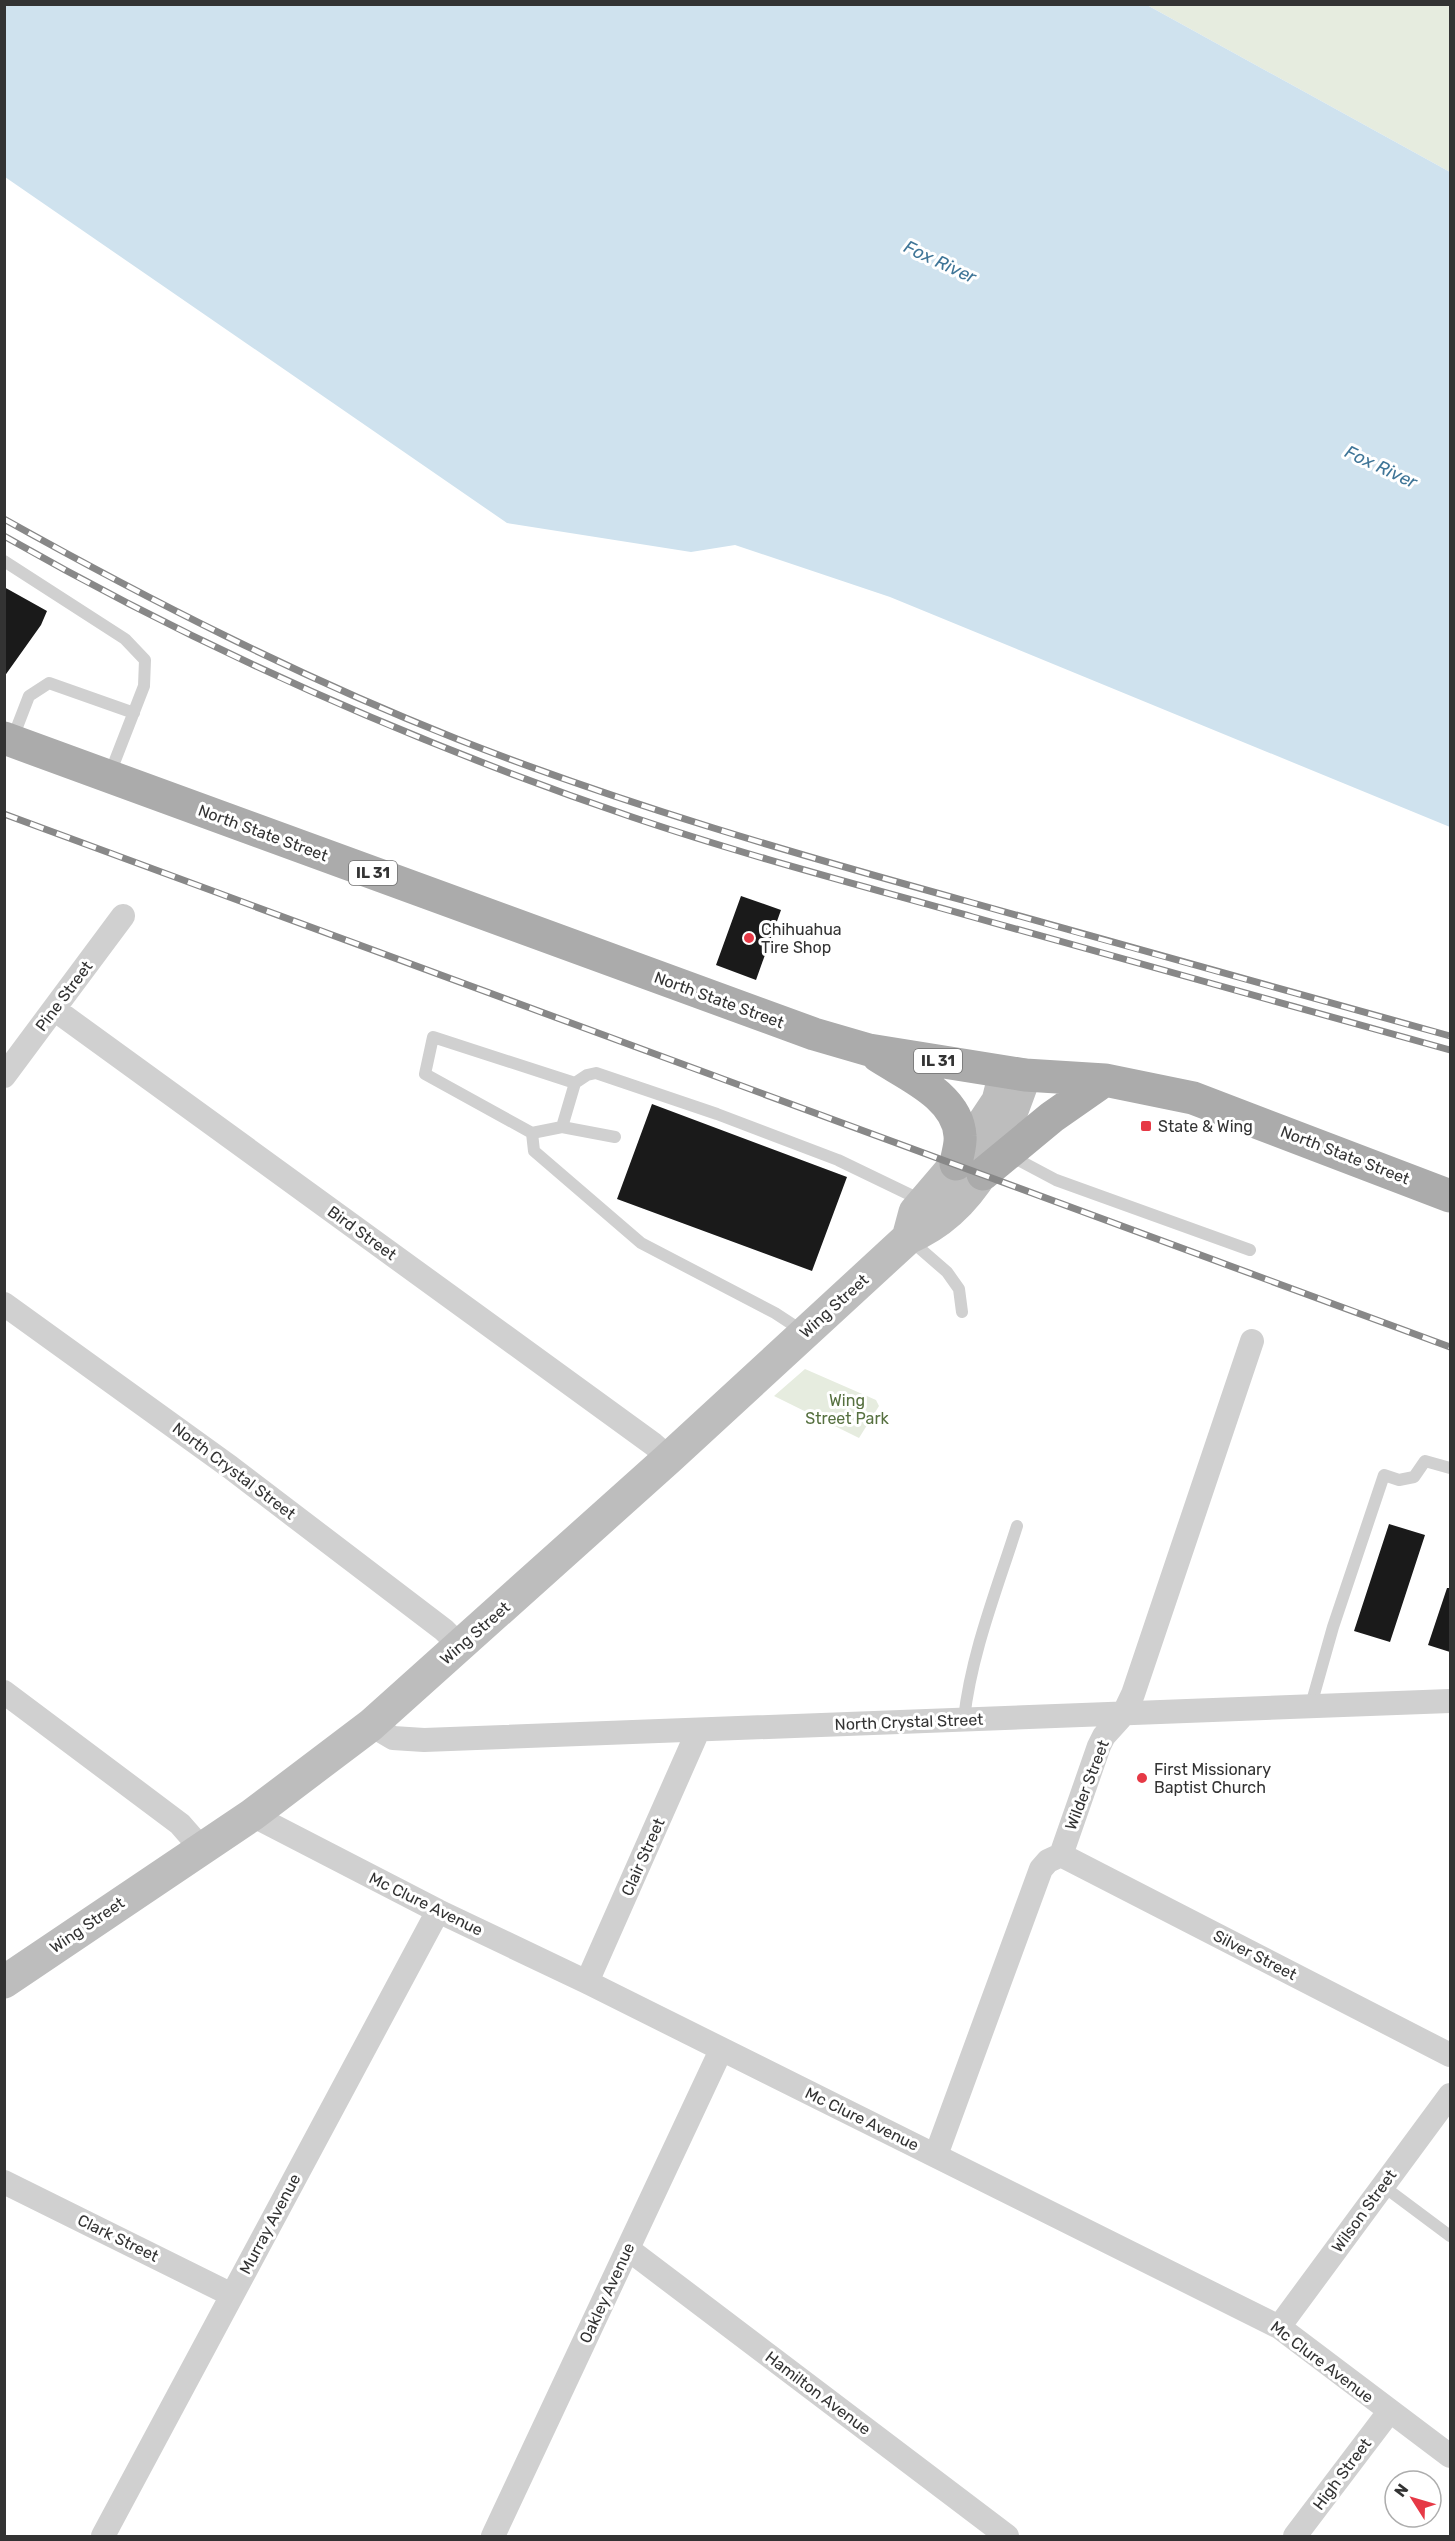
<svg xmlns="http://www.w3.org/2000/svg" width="1455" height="2541" viewBox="0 0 1455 2541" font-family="Rubik,sans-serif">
	<rect width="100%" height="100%" fill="#fff"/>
	<path fill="#e6ecdf" d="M1147,5H1450V172Z
		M805,1369L876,1400L879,1406L859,1438L774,1396Z"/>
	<path fill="#cfe2ee" d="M5,4L1147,5L1450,172V827L890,597L735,545L691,552L507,523L5,177Z"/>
	<path fill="#1a1a1a" d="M4,587L47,611L41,625L4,677Z
		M741,896L781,910L756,980L716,965Z
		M652,1104L847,1177L812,1271L617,1199Z
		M1389,1524L1425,1535L1390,1642L1354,1631Z
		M1447,1588H1450V1652L1428,1645Z"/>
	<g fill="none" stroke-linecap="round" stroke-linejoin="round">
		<path stroke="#d0d0d0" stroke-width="12" d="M4,561L125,639L145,660L144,686L109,776
			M12,740L29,696L49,683L134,713
			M575,1083L587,1075L596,1073L717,1114L838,1160L923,1201
			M532,1133L425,1074L433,1037L575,1083L562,1127
			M615,1137L562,1127L532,1133L534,1151L641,1243L775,1313L804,1332
			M1009,1155L1056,1180L1250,1250
			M909,1239L947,1272L959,1289L962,1312
			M1311,1705L1333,1627L1384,1475L1399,1480L1414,1477L1425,1461L1450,1468
			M964,1719C971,1654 997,1589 1017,1526
			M1383,2186L1450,2236"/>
		<path stroke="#d0d0d0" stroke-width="24" d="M54,1009L653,1444L669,1458
			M4,1076L123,916
			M4,1304L230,1467L444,1630L459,1645
			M4,1692L180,1824L201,1848
			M371,1725L393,1738L424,1740L1450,1701
			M252,1815L438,1911L587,1982L1279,2327L1450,2456
			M1061,1855L1450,2055
			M587,1982L698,1731
			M936,2155L1041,1869L1048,1861L1061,1855L1099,1746L1104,1736L1123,1715L1133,1694L1252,1341
			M4,2182L232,2295
			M628,2249L1007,2536
			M1279,2327L1450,2095
			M103,2536L438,1911
			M493,2536L721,2050
			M1295,2536L1389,2412"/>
		<path stroke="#bdbdbd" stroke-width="33" d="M908,1238L915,1212L956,1164L998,1101L1002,1085
			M4,1982L252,1815L371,1725L669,1458L908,1238C977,1209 1002,1140 1025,1075"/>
		<path stroke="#ababab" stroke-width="33" d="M4,738L814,1034L869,1050L1025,1075L1105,1080L1193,1098L1450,1196
			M878,1056C907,1075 958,1096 960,1136C961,1145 957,1155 956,1164
			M983,1174L1052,1117L1105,1080"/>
		<defs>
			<path id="rail" d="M4,519C151,601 300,677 457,739C625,805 799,855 973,903C1132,948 1291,992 1450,1036
				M4,536C204,650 415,743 632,817C744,855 859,885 973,917C1132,961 1291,1006 1450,1050
				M4,814L1450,1347"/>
		</defs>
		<use href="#rail" stroke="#888" stroke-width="7"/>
		<use href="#rail" stroke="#fff" stroke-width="4.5" stroke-dasharray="14" stroke-linecap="butt"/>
	</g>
	<g fill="#e63946" stroke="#fff" stroke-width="2">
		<circle cx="749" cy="938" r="6"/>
		<rect x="1140" y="1120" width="12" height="12" rx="3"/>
		<circle cx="1142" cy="1778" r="6"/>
	</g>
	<g text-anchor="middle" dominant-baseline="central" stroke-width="6" stroke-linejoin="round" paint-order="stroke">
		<g fill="#fff" stroke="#707070" stroke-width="1.5">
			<rect x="349" y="861" width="48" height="24" rx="4.5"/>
			<rect x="914" y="1049" width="48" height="24" rx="4.5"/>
		</g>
		<g font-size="15" font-weight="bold" fill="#333">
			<text x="373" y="873">IL 31</text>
			<text x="938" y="1061">IL 31</text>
		</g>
		<g font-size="16" fill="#333" stroke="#fff">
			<text transform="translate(263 833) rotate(20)">North State Street</text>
			<text transform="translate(64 996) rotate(-53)">Pine Street</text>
			<text transform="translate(719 1000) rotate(20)">North State Street</text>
			<text transform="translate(1345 1155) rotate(21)">North State Street</text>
			<text transform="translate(362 1233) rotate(36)">Bird Street</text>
			<text transform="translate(834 1306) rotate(-42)">Wing Street</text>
			<text transform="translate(234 1471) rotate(37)">North Crystal Street</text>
			<text transform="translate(475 1633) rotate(-41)">Wing Street</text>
			<text transform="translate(909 1722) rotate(-2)">North Crystal Street</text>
			<text transform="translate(1087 1785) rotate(-69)">Wilder Street</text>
			<text transform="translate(643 1857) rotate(-66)">Clair Street</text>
			<text transform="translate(426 1904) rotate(26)">Mc Clure Avenue</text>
			<text transform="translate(87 1925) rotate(-34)">Wing Street</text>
			<text transform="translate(1255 1955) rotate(27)">Silver Street</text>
			<text transform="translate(862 2119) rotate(26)">Mc Clure Avenue</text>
			<text transform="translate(1364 2211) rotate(-54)">Wilson Street</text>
			<text transform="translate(270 2224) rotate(-62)">Murray Avenue</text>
			<text transform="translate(118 2238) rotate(26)">Clark Street</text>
			<text transform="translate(607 2293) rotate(-65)">Oakley Avenue</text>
			<text transform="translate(1322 2362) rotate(37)">Mc Clure Avenue</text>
			<text transform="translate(818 2393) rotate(37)">Hamilton Avenue</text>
			<text transform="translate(1342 2474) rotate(-53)">High Street</text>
		</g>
		<g font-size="16" fill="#333" stroke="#fff" text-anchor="start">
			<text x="761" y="929">Chihuahua<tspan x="761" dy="18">Tire Shop</tspan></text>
			<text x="1158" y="1126">State &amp; Wing</text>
			<text x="1154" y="1769">First Missionary<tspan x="1154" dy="18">Baptist Church</tspan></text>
		</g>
		<g font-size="16" fill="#56703f" stroke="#fff">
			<text x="847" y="1400">Wing<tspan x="847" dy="18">Street Park</tspan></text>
		</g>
		<g font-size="18" font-style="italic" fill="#3f7597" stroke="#fff">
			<text transform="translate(940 262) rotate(25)">Fox River</text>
			<text transform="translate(1381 467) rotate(25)">Fox River</text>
		</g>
	</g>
	<rect width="1455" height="2541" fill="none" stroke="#333333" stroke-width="12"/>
	<g transform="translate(1413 2499) rotate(307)"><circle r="28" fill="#ffffff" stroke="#adadad" stroke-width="1.5"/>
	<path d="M0-4.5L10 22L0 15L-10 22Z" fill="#e63946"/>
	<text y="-9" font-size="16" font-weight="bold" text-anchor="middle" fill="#333333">N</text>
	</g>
</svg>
